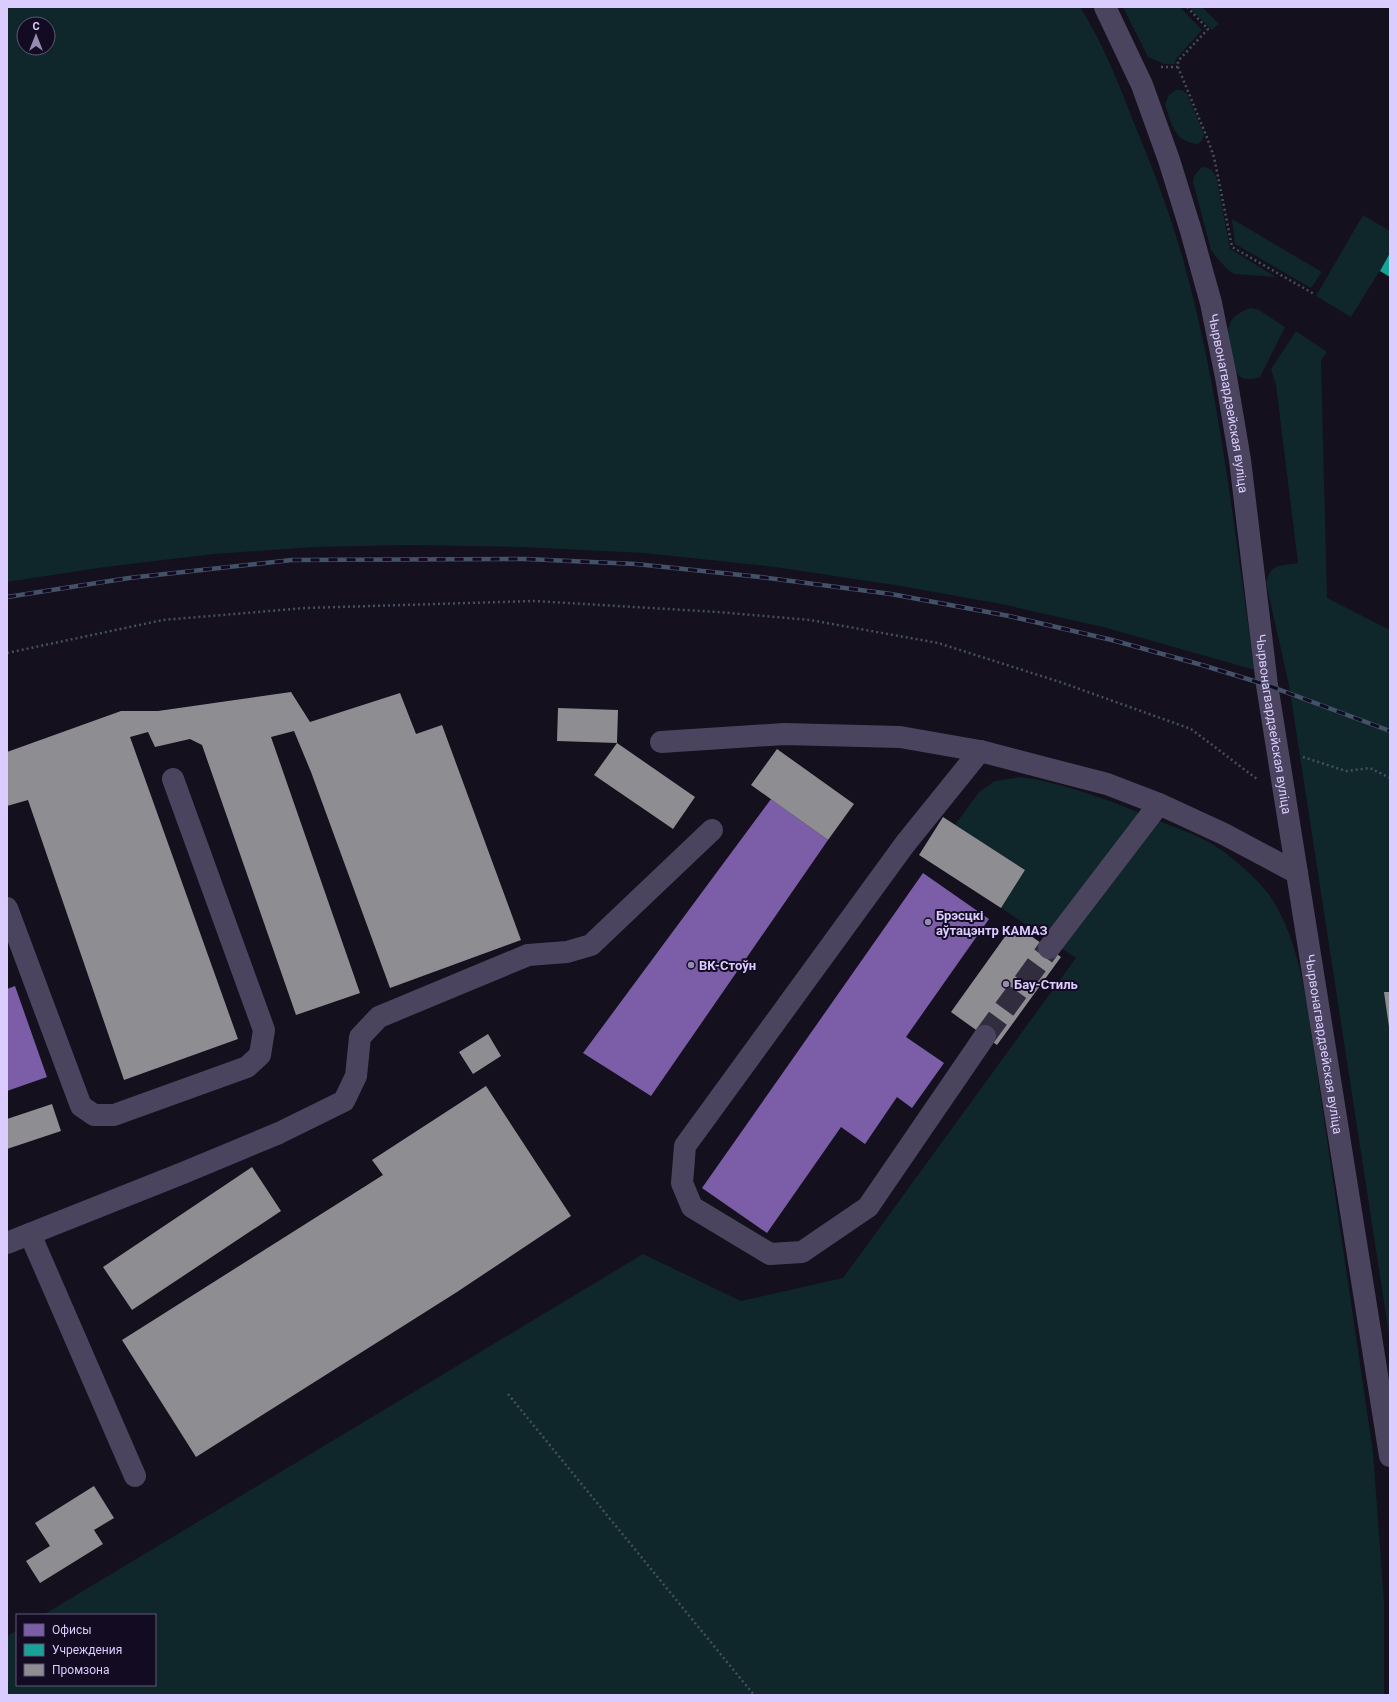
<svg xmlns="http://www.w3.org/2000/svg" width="1397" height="1702" viewBox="0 0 1397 1702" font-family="Roboto,sans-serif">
	<rect width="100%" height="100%" fill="#14101d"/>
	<path fill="#0f262a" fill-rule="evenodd" d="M7,7H1080C1103,43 1119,84 1134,123C1153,169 1171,215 1184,263C1221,394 1234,536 1255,670L1103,627L1001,604L901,586L775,567L644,553L521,547L410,545L313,547L214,554L105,567L7,582ZM24,24H48V48H24Z
		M1123,7H1180L1202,30L1176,59L1175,64H1164L1148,57Z
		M1189,7H1202L1219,24L1212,30Z
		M1176,90H1182L1187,94L1204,134L1202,141L1198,144C1174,142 1172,124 1165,105L1169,95Z
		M1202,167C1209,167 1212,170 1216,176L1230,249L1276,277L1234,274L1228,270L1217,258L1211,250L1193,182L1194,176Z
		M1363,215L1390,231V254L1351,317L1316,296Z
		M1232,219L1322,272L1311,288L1235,244Z
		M1251,308L1259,310L1285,327L1260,377C1254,379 1245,381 1239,376C1235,371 1234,361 1232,355C1227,331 1223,317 1251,308Z
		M1296,331L1327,352L1321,360L1327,598L1390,630V1341L1289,685L1266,583C1270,563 1281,566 1298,563L1276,385L1271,369Z
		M1021,777C1069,784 1114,802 1159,821C1176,828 1196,834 1212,844C1228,853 1260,881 1270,896C1294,932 1302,975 1309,1017L1373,1452L1384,1602V1695H7V1636L17,1630V1685H155V1615H43L643,1254L741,1301L843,1278L1076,958L1001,908L1025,870L955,825L979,792L995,781Z"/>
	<path fill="#7b5ea7" d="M771,799L828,840L651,1096L583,1053Z
		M923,873L989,919L906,1037L944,1063L912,1108L897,1097L865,1144L841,1127L767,1233L702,1188Z
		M15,986L47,1077L7,1091V989Z"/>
	<path fill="#17a398" d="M1390,253V277L1380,271Z"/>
	<path fill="#8d8d92" d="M291,692L310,722L400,693L416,734L442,725L521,940L390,988L311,772L294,731L271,737L360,993L296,1015L202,745L190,739L155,747L148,732L130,737L238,1039L124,1080L28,800L7,806V752L121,711H158Z
		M558,708L618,710L617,743L557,741Z
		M617,743L695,797L673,829L594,775Z
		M777,749L854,804L828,840L751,785Z
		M943,817L1025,870L1001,908L919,855Z
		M1014,924L1061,957L997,1045L951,1012Z
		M1384,992H1390V1027H1389Z
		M488,1034L501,1056L473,1074L459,1052Z
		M486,1086L571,1216L457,1292L196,1457L122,1340L383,1175L372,1160Z
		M52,1104L61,1131L7,1149V1119Z
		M252,1167L281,1211L132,1310L103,1267Z
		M94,1486L114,1518L94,1530L103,1544L40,1583L26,1561L50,1546L35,1523Z"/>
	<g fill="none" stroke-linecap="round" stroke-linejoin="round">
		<path stroke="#322c3f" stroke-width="22" stroke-dasharray="22 11" stroke-linecap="butt" d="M985,1036L1049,948"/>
		<path stroke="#444f60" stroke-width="2.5" stroke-dasharray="2 3" stroke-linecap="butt" d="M1187,7L1208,29L1178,61V67L1206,135L1214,157L1232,247L1314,294
			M1161,67H1178
			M7,653L163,620L305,608L534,601L718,612L810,620L938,643L1060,682L1191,729L1257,779
			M1303,757L1346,771L1370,768L1390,778
			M508,1394L754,1695"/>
		<g stroke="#4a445e" stroke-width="22">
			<path id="s1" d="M1105,7L1142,85L1169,160L1191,231L1211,303L1226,377L1240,460L1267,685L1390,1456"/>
			<path d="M661,742L784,734L900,737L980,751L1107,784L1159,804L1224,834L1297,873"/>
			<path d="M980,751L905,844L685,1146L682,1183L692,1207L770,1254L802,1252L868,1207L985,1036"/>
			<path d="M7,908L81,1106L94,1115H114L247,1067L260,1055L264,1030L173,779"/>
			<path d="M1049,948L1159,804"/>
			<path d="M30,1234L135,1476"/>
			<path d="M7,1243L183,1173L279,1133L344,1101L356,1076L360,1037L379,1017L528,955L567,952L591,945L712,830"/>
		</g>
		<defs>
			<path id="rail" d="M7,597L129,578L292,560L526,559L636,564L760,577L891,594L1009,616L1112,640L1202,665L1267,685L1390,731"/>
		</defs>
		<use href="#rail" stroke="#435269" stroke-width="4.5"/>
		<use href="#rail" stroke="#130b22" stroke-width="3" stroke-dasharray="9" stroke-linecap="butt"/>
	</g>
	<g fill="#958ab0" stroke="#130b22" stroke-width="1.5">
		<circle cx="928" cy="922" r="4"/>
		<circle cx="691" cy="965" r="4"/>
		<circle cx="1006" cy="984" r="4"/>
	</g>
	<g text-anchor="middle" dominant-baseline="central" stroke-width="4" stroke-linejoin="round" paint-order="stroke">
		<g font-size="13" fill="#daccff" stroke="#130b22">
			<text stroke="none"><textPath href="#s1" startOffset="417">Чырвонагвардзейская вуліца</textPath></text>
			<text stroke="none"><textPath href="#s1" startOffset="741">Чырвонагвардзейская вуліца</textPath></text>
			<text stroke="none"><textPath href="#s1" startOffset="1065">Чырвонагвардзейская вуліца</textPath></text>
		</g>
		<g font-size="13" font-weight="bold" fill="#daccff" stroke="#130b22" text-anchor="start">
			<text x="936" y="915">Брэсцкі<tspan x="936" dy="15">аўтацэнтр КАМАЗ</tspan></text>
			<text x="699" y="965">ВК-Стоўн</text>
			<text x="1014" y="984">Бау-Стиль</text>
		</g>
	</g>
	<rect width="1397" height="1702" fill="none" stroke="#daccff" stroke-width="16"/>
	<rect x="16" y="1614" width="140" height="72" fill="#130b22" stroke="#63587a"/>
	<rect x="24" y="1624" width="20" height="12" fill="#7b5ea7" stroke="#63587a"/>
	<text x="52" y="1634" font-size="12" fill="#daccff">Офисы</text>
	<rect x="24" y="1644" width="20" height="12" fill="#17a398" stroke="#63587a"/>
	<text x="52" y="1654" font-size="12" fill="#daccff">Учреждения</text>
	<rect x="24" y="1664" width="20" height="12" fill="#8d8d92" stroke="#63587a"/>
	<text x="52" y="1674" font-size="12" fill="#daccff">Промзона</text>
	<g transform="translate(36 36)"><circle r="19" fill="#130b22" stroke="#63587a"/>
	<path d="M0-3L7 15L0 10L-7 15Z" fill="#958ab0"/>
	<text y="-6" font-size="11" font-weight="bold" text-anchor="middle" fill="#daccff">С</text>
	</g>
</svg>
